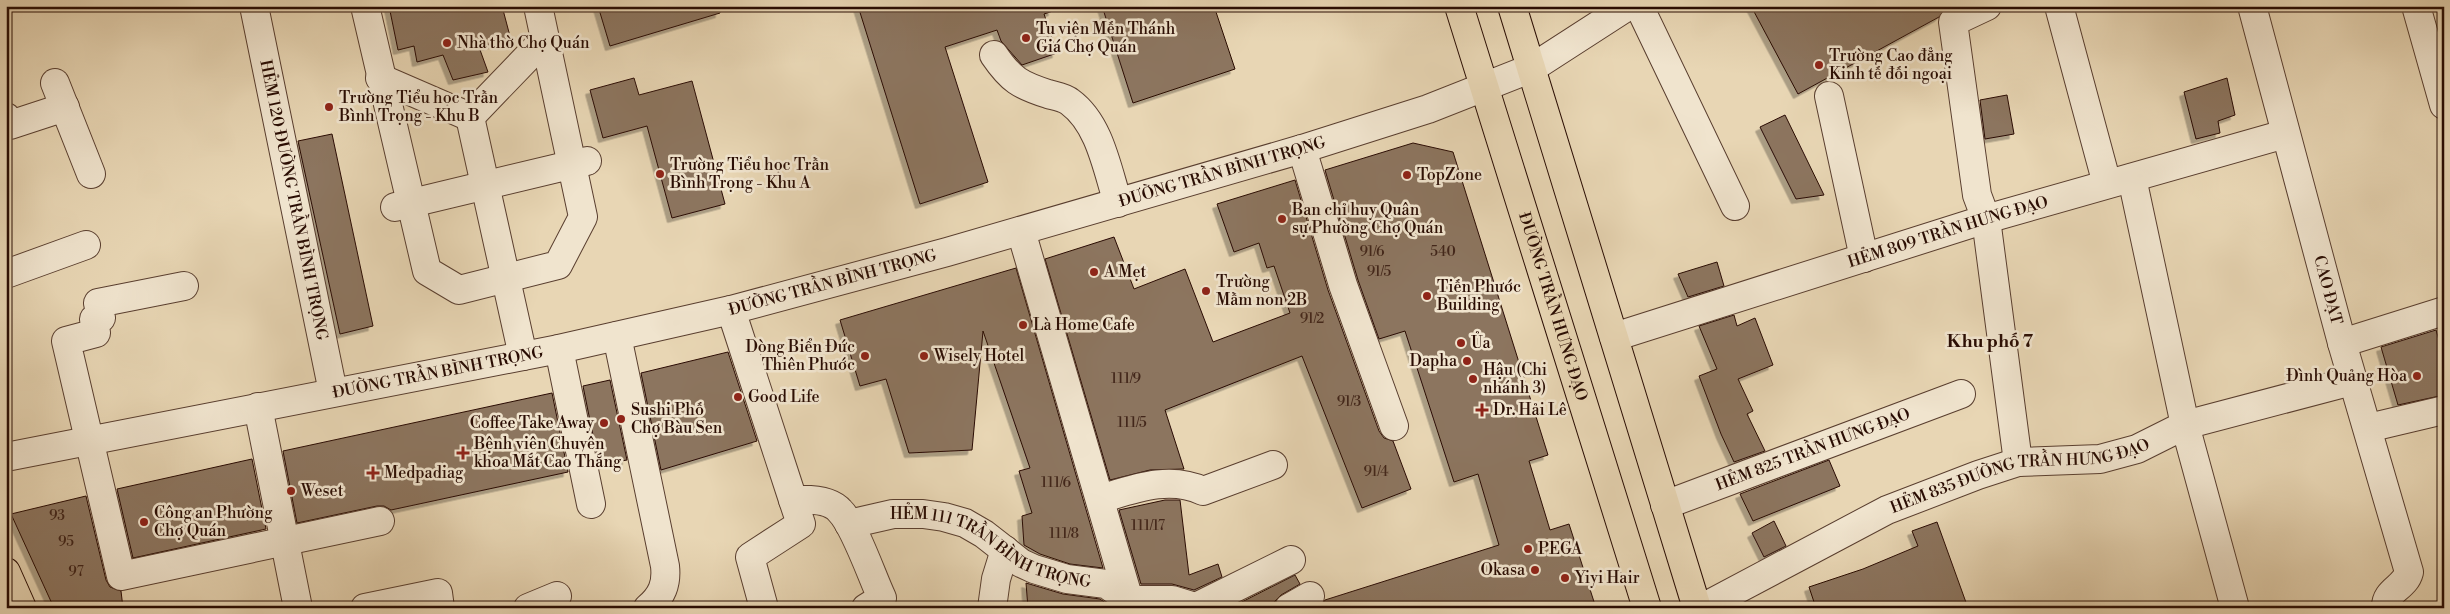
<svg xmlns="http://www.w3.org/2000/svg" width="2450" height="614" viewBox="0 0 2450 614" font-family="'Libre Bodoni',serif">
	<defs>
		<filter id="shadow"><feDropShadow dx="-4.5" dy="4.5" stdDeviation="0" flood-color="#0004"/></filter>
	</defs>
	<rect width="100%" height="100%" fill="#e8d6b4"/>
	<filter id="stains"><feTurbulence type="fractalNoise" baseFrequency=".004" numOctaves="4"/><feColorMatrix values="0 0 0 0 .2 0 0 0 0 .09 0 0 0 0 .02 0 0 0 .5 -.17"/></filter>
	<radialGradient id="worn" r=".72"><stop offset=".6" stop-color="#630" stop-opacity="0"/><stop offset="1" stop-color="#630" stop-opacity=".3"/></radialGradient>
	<path fill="#8c755f" stroke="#290c03" filter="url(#shadow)" d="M389,6H502L511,40L479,47L488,72L453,80L443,55L417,62L414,46L398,50Z
		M598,6H719L720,13L610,46Z
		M858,6H1052L1053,11L1044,14L1057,53L1022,65L1001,41L997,30L945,47L988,182L920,204Z
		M1102,6H1214L1235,69L1133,103Z
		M1751,6H1950L1939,17L1798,94Z
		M634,78L639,95L692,81L725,204L672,218L647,126L603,138L590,90Z
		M2227,78L2235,115L2218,121L2220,133L2196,139L2184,92Z
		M2007,95L2014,134L1985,139L1980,100Z
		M1785,115L1824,195L1796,199L1760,127Z
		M332,134L373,326L340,334L298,141Z
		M1413,143L1453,152L1548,455L1529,461L1550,530L1569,524L1596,608H1320L1325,600L1499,545L1478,474L1454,482L1405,331L1379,339L1358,280L1325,170Z
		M1295,180L1328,290L1379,431L1384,438L1393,441L1411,489L1362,508L1302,356L1165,410L1184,469L1150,470L1110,480L1045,259L1114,237L1134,289L1185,269L1213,342L1290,313L1274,266L1267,268L1259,243L1234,252L1217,204Z
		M1717,262L1724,286L1688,297L1678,274Z
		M1016,268L1103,568L1070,564L1040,554L1024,545L1022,516L1032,513L1019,471L1030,468L983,331L972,450L909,453L886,379L860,386L840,320Z
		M1734,315L1737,326L1755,318L1773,365L1738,379L1753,411L1747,414L1765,451L1734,462L1721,434L1699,376L1717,369L1699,326Z
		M2436,330L2444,357V395L2398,405L2381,347Z
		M728,352L757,441L661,470L641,373Z
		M610,380L627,460L599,465L583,386Z
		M552,393L568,472L391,510L384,506H377L297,523L283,451Z
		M252,459L266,529L133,558L117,489Z
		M1829,460L1840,486L1753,521L1740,494Z
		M86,496L106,580L110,587L121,591L123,608H54L11,514Z
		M1165,500H1180L1189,575L1218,564L1222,577L1194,590L1172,584H1141L1119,510Z
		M1774,521L1786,546L1764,557L1752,533Z
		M1937,522L1968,608H1816L1809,587L1863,569L1918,546L1912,531Z
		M1295,575L1300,584L1281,595L1275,601L1273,608H1230Z
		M1026,583L1063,594L1100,599L1113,608H1028Z"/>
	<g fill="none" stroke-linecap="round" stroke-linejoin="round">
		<defs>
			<g id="minor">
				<path id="s1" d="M254,6L333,392"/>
				<path d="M365,6L427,271L459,290L558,265L583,217L538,6"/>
				<path d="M1639,6L1735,206"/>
				<path d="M1987,6L1953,22L1977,195L1986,219L2018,462"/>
				<path d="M2059,6L2107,184"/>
				<path id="s2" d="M2252,6L2342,343L2409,572C2405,588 2385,590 2386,608"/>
				<path d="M2416,6L2444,105"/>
				<path d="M994,55C1011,80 1020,85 1048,94C1055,96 1064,97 1070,102C1100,124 1107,169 1118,203"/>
				<path d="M380,78L470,117"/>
				<path d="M55,83L91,174"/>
				<path d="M1829,96L1864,258"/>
				<path d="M6,117L10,125L65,107"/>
				<path d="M470,117L523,356"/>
				<path d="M470,117L545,39"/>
				<path d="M1302,149L1343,285L1394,426"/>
				<path d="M2132,178L2185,425L2235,608"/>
				<path d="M395,207L587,161"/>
				<path d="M1021,231L1129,600"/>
				<path d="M6,274L86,245"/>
				<path d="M184,286L98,303L101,318L94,319L96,333L66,341L121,576L380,521"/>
				<path d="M731,310L793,500C808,499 830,499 840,511C855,526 872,577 882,598L866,608"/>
				<path d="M617,336L665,566C667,584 662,596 648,608"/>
				<path id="s3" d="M1614,337L1986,219L2285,134"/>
				<path d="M2342,343L2444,311"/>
				<path d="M559,349L591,504"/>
				<path d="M258,407L298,608"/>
				<path d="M2368,428L2444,410"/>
				<path id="s4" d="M6,457L559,349L731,310L947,252L1302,149L1428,109L1532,68L1628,6"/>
				<path d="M1100,499C1134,489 1169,475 1203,491L1273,465"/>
				<path id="s5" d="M1665,505L1961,394"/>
				<path id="s6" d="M849,524L893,514H923L944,517L965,523L984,534L1021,563L1034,569L1067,579L1106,584L1129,600H1172L1198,608"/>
				<path d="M1196,607L1291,560"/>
				<path d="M365,608L438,593L440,608"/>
				<path d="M528,608L557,596"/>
				<path d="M764,608L750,557L801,524L793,500"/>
				<path d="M992,608L996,579L1005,550"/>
				<path d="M1289,608L1310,596"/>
				<path id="s7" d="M1702,608L1887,510L1978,475L2018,462L2100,459L2137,449L2185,425L2352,381"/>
			</g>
			<g id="major">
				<path id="s8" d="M1459,6L1647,608"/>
				<path d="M1512,6L1697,608"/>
				<path d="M6,572L22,608"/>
			</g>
		</defs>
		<use href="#minor" stroke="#593e2f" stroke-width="30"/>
		<use href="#major" stroke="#290c03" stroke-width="30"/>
		<use href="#minor" stroke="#f0e4ce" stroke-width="28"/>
		<use href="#major" stroke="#e8d6b4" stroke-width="28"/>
	</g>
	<g fill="#8f2418" stroke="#f0e4ce" stroke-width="2">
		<circle cx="1026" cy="38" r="5"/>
		<circle cx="447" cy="43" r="5"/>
		<circle cx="1819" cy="65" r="5"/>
		<circle cx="329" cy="107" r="5"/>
		<circle cx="660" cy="174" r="5"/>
		<circle cx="1407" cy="175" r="5"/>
		<circle cx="1282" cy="219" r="5"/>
		<circle cx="1094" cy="272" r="5"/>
		<circle cx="1206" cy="291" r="5"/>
		<circle cx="1427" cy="296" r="5"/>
		<circle cx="1023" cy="325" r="5"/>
		<circle cx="1461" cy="343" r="5"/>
		<circle cx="865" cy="356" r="5"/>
		<circle cx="924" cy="356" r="5"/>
		<circle cx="1467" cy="361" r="5"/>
		<circle cx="2417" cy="376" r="5"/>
		<circle cx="1473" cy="379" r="5"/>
		<circle cx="738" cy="397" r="5"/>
		<path d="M1479.5 402.5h5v5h5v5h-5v5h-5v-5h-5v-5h5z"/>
		<circle cx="621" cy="419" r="5"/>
		<circle cx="604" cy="423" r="5"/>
		<path d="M460.5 445.5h5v5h5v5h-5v5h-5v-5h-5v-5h5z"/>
		<path d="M370.5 465.5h5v5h5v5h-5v5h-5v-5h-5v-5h5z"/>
		<circle cx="291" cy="491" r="5"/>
		<circle cx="144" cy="522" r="5"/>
		<circle cx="1528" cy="549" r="5"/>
		<circle cx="1535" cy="570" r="5"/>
		<circle cx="1565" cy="578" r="5"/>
	</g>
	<g text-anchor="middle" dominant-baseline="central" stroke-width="5" stroke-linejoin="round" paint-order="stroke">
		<g font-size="14" fill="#42261a">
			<text x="1372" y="252">91/6</text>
			<text x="1443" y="252">540</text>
			<text x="1379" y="272">91/5</text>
			<text x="1312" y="319">91/2</text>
			<text x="1126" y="379">111/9</text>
			<text x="1349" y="402">91/3</text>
			<text x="1132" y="423">111/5</text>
			<text x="1376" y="472">91/4</text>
			<text x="1056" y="483">111/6</text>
			<text x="57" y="516">93</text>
			<text x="1148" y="526">111/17</text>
			<text x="1064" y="534">111/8</text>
			<text x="66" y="542">95</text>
			<text x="76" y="572">97</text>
		</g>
		<g font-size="16" fill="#290c03" stroke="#f0e4ce" text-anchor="start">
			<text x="1036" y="29">Tu viện Mến Thánh<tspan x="1036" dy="18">Giá Chợ Quán</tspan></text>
			<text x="457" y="43">Nhà thờ Chợ Quán</text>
			<text x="1829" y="56">Trường Cao đẳng<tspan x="1829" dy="18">Kinh tế đối ngoại</tspan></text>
			<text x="339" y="98">Trường Tiểu học Trần<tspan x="339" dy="18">Bình Trọng - Khu B</tspan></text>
			<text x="670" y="165">Trường Tiểu học Trần<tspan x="670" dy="18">Bình Trọng - Khu A</tspan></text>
			<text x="1417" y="175">TopZone</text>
			<text x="1292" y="210">Ban chỉ huy Quân<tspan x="1292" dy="18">sự Phường Chợ Quán</tspan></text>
			<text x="1104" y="272">A Mẹt</text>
			<text x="1216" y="282">Trường<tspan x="1216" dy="18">Mầm non 2B</tspan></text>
			<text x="1437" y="287">Tiến Phước<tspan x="1437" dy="18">Building</tspan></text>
			<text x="1033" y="325">Là Home Cafe</text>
			<text x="1471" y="343">Ủa</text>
			<text x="855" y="347" text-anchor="end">Dòng Biển Đức<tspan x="855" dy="18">Thiên Phước</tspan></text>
			<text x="934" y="356">Wisely Hotel</text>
			<text x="1457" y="361" text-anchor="end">Dapha</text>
			<text x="1483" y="370">Hậu (Chi<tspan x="1483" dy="18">nhánh 3)</tspan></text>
			<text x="2407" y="376" text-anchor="end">Đình Quảng Hòa</text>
			<text x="748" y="397">Good Life</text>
			<text x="631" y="410">Sushi Phố<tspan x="631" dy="18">Chợ Bàu Sen</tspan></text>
			<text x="1493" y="410">Dr. Hải Lê</text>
			<text x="594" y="423" text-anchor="end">Coffee Take Away</text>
			<text x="474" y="444">Bệnh viện Chuyên<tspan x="474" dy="18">khoa Mắt Cao Thắng</tspan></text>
			<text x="384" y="473">Medpadiag</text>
			<text x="301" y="491">Weset</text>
			<text x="154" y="513">Công an Phường<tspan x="154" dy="18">Chợ Quán</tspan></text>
			<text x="1538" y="549">PEGA</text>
			<text x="1525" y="570" text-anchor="end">Okasa</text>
			<text x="1575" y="578">Yiyi Hair</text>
		</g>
		<g font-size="16" fill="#290c03" stroke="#f0e4ce">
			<text stroke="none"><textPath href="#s4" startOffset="1250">ĐƯỜNG TRẦN BÌNH TRỌNG</textPath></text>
			<text stroke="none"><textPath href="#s1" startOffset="198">HẺM 120 ĐƯỜNG TRẦN BÌNH TRỌNG</textPath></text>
			<text stroke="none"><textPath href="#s3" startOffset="350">HẺM 809 TRẦN HƯNG ĐẠO</textPath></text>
			<text stroke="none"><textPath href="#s4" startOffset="845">ĐƯỜNG TRẦN BÌNH TRỌNG</textPath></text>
			<text stroke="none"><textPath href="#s2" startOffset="294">CAO ĐẠT</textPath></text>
			<text stroke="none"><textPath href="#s8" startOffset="315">ĐƯỜNG TRẦN HƯNG ĐẠO</textPath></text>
			<text stroke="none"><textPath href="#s4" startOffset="440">ĐƯỜNG TRẦN BÌNH TRỌNG</textPath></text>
			<text stroke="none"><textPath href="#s5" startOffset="158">HẺM 825 TRẦN HƯNG ĐẠO</textPath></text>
			<text stroke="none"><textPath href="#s7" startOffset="348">HẺM 835 ĐƯỜNG TRẦN HƯNG ĐẠO</textPath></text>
			<text stroke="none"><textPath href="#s6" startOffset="151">HẺM 111 TRẦN BÌNH TRỌNG</textPath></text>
		</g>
		<g font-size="18" font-weight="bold" fill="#290c03" stroke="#f0e4ce">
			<text x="1990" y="341">Khu phố 7</text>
		</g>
	</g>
	<rect width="2450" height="614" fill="none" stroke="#e8d6b4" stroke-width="25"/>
	<rect x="8" y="8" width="2435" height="599" fill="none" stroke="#290c03" stroke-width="2.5"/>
	<rect x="12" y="12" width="2425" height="589" fill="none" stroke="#290c03"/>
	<rect width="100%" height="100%" filter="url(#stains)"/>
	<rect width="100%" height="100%" fill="url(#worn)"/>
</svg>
